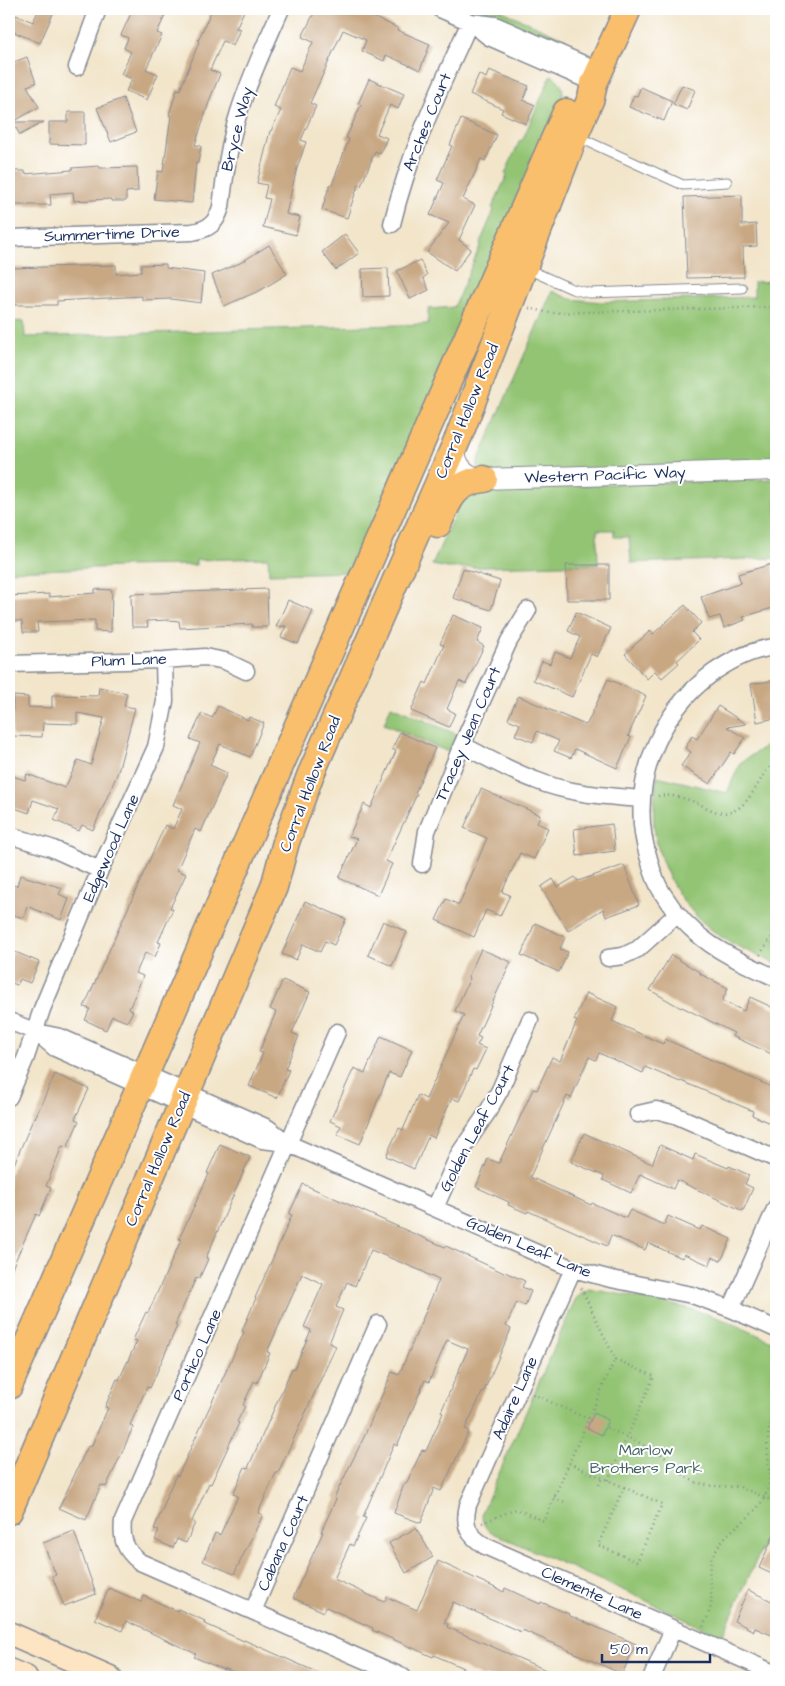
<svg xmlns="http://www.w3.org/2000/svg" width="785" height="1686" viewBox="0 0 785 1686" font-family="'Architects Daughter',sans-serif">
	<rect width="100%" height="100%" fill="#fff"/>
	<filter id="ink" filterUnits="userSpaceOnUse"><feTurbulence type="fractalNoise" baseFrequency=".02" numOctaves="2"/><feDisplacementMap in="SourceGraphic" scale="10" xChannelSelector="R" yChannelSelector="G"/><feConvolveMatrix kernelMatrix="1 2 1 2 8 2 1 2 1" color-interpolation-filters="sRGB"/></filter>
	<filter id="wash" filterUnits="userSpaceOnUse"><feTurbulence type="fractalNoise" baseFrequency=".0096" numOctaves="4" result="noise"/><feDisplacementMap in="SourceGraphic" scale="20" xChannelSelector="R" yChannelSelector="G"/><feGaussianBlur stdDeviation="1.12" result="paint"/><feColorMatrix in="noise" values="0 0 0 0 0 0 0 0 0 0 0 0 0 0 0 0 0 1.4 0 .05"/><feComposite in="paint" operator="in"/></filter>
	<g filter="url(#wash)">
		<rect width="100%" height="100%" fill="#f2e5ca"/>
		<path fill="#93c473" stroke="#577a68" d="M480,9H498L565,39L568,44L567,47Z
			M551,75C561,80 565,90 562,100L355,572L269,574L268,558L196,560V565L124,566L123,567L9,571V322L24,321L25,337L428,324V309L454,307L481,244L480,243L494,210L492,208L507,175L505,174L520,140L522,141Z
			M776,281V466L491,474L478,469V461L552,291L570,299L602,302L754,297V282Z
			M776,479V558L631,563L629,537H614V530H597L598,564L448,568L432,565L463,496L483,488Z
			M391,706L461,736L453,754L384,724Z
			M776,739V964C760,956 743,950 728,941C687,917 659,873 654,826C653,809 655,793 657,776L727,793L740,763Z
			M589,1289L653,1300L692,1309L722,1319L776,1343V1516L722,1637L634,1595L495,1534C484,1529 480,1521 483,1510L575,1300L581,1293Z"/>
		<g id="blocks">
			<path fill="#c8a783" d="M39,9H55L40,43L9,30L16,15L33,22Z
				M133,9H168L157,33L162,35L146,69L158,74L147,100L126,91L132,79L121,74L131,52L124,48L128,38L121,35Z
				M212,9H245L236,28L240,29L233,46L223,41L210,70L220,74L210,99L195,145L201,146L198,163H196L192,203L154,199L158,171L163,172L171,116L169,115L177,89L180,90L199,42L198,41Z
				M316,9H355L398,28L397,30L430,44L420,70L386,55L384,61L362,51L366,40L343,30L310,103L316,106L301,140L306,142L297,168L286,214L300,217L296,235L263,227L270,199L264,198L267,185L257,183L270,131H271L281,110L274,107L290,67L300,71L313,42L302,37Z
				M27,57L36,83L27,86L39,107L13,122H44L20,135L9,116V64Z
				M489,70L529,86L523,100L535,105L526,124L501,113L503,109L470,94L479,74L486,78Z
				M369,79L404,94L398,109L390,105L377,134L387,138L380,153L375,151L361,186L358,185L347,218L322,210L330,184L332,185L349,139L346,138L361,105L358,104Z
				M682,85L695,90L687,110L673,104Z
				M641,87L672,101L664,121L629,107L634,95L637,96Z
				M123,98L136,132L111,142L97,108Z
				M68,112H85V145L49,144V122H68Z
				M461,119L497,135L485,161L481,159L463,199L475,205L459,240L471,249L455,271L427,252L449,223L430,215L444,183L437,180L452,146L450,145Z
				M99,166L100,168L137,167L138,191L126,192V201H111V199L74,201L73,192L50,194L51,205H9V171H25V174L72,170V168Z
				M742,195V225L756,224L757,246L743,247L744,277L687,278L684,197Z
				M345,234L359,253L336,270L322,252Z
				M269,245L287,274L261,290L224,306L212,275L240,263Z
				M420,260L427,275L423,278L429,290L410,299L397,271Z
				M166,264V268L204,273L201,303L171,299L142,300V296L57,301V305H9V268L116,265V274L141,272V265Z
				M388,268L389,296L363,297L362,269Z
				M772,564L776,580V607L743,617L745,620L724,628L720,616L709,619L701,597L741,583L738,574Z
				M566,565H609V600H567Z
				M463,569L500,581L491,610L453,598Z
				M95,589L112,590L111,632L95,631V620L37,622L38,632H23L22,621H9V596L49,594V597L95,593Z
				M267,589L268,627H252V624L180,628L179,621L169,620L147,621L148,627H132L131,594Z
				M288,600L313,611L298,644L281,637L286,626L276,627Z
				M685,605L701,623L692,632L699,640L677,661L679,663L662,678L655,671L647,679L625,654L650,631L653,634Z
				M576,612L611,628L597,657L591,654L572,697L533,680L542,661L550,664L555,652L570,658L580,637L568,631Z
				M453,615L483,628L477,642L484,646L466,684L459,681L447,709L455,713L449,727L411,711L424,682L427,684L444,645L440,644Z
				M608,679L646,696L628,736L631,737L617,768L575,749L571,758L554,751L559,741L537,731L533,742L515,735L520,724L508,719L518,696L585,725L587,724Z
				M776,680V718L757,722L751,684Z
				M99,687L127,693L124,706L135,708L118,772L93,830L82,825L79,831L54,820L59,809L33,800L29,813L9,806V775L25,780L27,774L65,788L78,760L91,765L104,718L77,713V724L43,723L42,737L12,736L13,696L28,697V707L52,708V695L98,696Z
				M218,706L248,720L249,717L264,723L250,757L220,744L210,765L227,773L201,832L195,829L177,870L186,874L170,908L173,909L158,942L161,943L155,957L145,953L136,973L143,976L129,1009L133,1011L127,1022L112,1016L106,1030L85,1020L90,1009L84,1007L165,825L173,829L182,809L173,805L200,743L190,739L202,713L212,718Z
				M718,706L746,724L727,727L745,738L734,754L731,752L710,784L681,766L691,752L685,748L692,736L697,739Z
				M400,732L435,748L415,793L417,794L386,861L392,864L378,895L339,878L357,839L349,836L364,804L371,808L396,751L392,749Z
				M481,789L540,815L537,823L548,828L534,859L520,853L502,892L510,895L500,916L486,910L474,937L436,920L446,899L459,905L487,838L464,828Z
				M612,824L615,851L577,856L574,829Z
				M624,865L639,905L606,917L603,909L568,931L541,887L553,879L558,887L575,877L578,881Z
				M20,875L62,888L59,894L69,899L61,920L27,906L24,918L9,914V884L17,886Z
				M305,901L346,919L334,945L325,941L320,952L303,944L296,960L282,954Z
				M383,921L407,932L392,966L368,955Z
				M535,923L565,937L560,949L568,952L559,972L521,955Z
				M481,949L511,962L477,1036L481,1038L477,1045L486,1049L476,1070L473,1069L459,1101L452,1098L434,1138L429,1135L414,1169L386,1156L399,1128L403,1130L418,1095L426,1099L464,1015L455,1011L470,978L468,977Z
				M13,951L39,962L30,983L20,979L17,985L9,982V962Z
				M671,955L701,973L700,974L728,988L722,1001L744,1011L750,997L776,1009V1056L732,1036L734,1033L682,1007L681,1008L650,990Z
				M283,980L310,992L292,1033L299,1036L285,1069L289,1070L277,1098L249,1086L263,1053L259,1052L276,1012L270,1009Z
				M586,993L618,1007L612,1021L663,1044L665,1039L776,1089V1114L772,1124L752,1115L753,1111L681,1081L680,1082L645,1067L643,1073L599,1053L596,1060L589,1057L571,1098L567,1096L530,1177L591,1205L592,1203L626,1218L630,1210L664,1225L668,1216L700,1230L702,1226L731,1239L721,1261L713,1257L709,1265L684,1254L682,1258L648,1243L645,1250L611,1235L607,1246L528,1211L527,1213L508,1205L509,1202L476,1187L488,1159L499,1163L533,1089L537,1090L552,1057L560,1061L577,1021L574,1020Z
				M381,1036L412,1050L400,1077L389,1073L360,1144L337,1134L341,1126L330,1121L354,1068L365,1073Z
				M55,1074L89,1089L75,1119L79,1121L67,1148L62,1146L46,1186L51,1188L39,1216L36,1214L9,1275V1176L34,1117L35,1118Z
				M584,1133L652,1164L660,1145L693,1160L695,1154L728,1168L729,1166L749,1175L745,1184L753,1188L743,1211L677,1180L673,1189L640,1174L631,1193L603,1180L604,1176L571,1162Z
				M220,1144L250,1157L206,1258L208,1259L199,1279L196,1278L175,1325L177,1326L150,1388L147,1387L130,1425L133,1427L121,1455L106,1487L101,1485L86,1520L59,1508L88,1446L91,1447L108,1408L105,1407L117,1379L119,1380L137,1341L133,1340L146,1312L148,1313L181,1240L179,1239L209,1174L207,1173Z
				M303,1184L403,1229L445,1247L446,1246L504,1273L505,1272L525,1281L522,1287L531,1291L525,1306L517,1302L506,1326L511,1329L484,1391H483L465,1429L469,1431L441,1491L434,1488L421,1523L394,1513L404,1484H406L422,1450L426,1451L443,1413L441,1412L468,1349L447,1340L429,1382L425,1380L397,1446L394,1444L363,1517L366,1518L353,1546L350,1544L334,1579L384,1602L387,1597L417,1610L438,1561L504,1592L505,1588L540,1604L541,1602L569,1614L568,1615L636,1644L622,1674L555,1644L522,1630L521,1632L453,1602L444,1623L448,1624L447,1627L562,1677H483L434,1655L433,1657L406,1645L372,1630L373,1628L326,1607L324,1612L293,1598L323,1532H321L336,1499L334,1498L364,1437L392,1372L399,1375L439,1280L424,1273V1272L371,1250L355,1286L347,1282L336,1307L343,1310L329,1343L336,1346L278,1473H276L258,1513L263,1515L234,1574L203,1561L215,1533L220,1535L238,1496L233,1494L245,1467L248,1468L292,1368L294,1369L311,1330L304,1327L323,1284L302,1274L267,1352L270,1353L257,1383L254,1381L243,1405L245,1406L237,1422L239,1423L211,1484L209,1483L192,1521L195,1523L186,1543L177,1539L173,1548L155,1540L159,1531L154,1529L165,1503L164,1502L176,1475L178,1476L244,1332L242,1331L256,1298H255L292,1215L289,1214Z
				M594,1413L608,1420L602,1435L587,1428Z
				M416,1528L433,1557L406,1573L389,1543Z
				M776,1530V1576L759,1568Z
				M74,1531L96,1594L64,1606L52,1576L56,1575L43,1543Z
				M109,1588L141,1602L144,1596L177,1611L178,1609L205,1621L203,1623L244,1641V1640L328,1677H245L224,1668V1670L194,1657L196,1654L126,1621L122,1631L95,1619Z
				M748,1590L776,1603V1637L755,1628L754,1631L734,1621Z"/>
		</g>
	</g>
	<g filter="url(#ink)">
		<use href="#blocks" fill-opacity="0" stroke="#868a94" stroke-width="1"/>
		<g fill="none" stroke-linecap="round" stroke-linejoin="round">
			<defs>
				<path id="service" d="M578,137L683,185L727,182
					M525,268L572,289L589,293L742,288"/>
				<path id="minor" d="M440,9L470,22L489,37L594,83
					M470,22L495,25L599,71
					M77,67L98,9
					M392,224C409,153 440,88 470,22
					M9,238L192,232C209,229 216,224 221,207C225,175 229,143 239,112C250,77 266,43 281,9
					M776,647C753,649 733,659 714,672C656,714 627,790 649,859C652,871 656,883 663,894C692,941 728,956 776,978
					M9,664L164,660L205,657L225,661L246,671
					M462,745C486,757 510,771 535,780C569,794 605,796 641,799
					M9,835L51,848L100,870
					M422,864L427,831L462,745L509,641L528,610
					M608,958L623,956L638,949L677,914
					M9,1021L36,1032L60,1037L145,1074L268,1128L289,1144L573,1269L611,1279L692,1295L731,1309L776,1329
					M337,1032L123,1521C121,1540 125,1550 140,1562L403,1677
					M37,1033L55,1048L262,1140L287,1143
					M9,1097L26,1057L42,1009L100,870L156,747L165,701L164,660
					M638,1114L656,1110L675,1115L776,1159
					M435,1208L459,1154L487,1113L500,1090L530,1020
					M573,1269L468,1505C463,1526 468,1535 485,1546L776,1674
					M731,1309L776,1207
					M253,1611L378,1324
					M652,1677L673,1629"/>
				<path id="tertiary" d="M455,445C454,464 465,477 484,479L776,470"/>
				<path id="secondary" d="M9,1633L110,1677
					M9,1670L26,1677"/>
				<path id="primary" d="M438,524C449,499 454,483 484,479
					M9,1386L566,112
					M9,1511L274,887L286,842L310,776L459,436L575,135L591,98L594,83L628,9"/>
			</defs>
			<use href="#service" stroke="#868a94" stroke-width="11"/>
			<use href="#minor" stroke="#868a94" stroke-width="19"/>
			<use href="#tertiary" stroke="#868a94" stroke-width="22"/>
			<use href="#secondary" stroke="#868a94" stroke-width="25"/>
			<use href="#primary" stroke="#868a94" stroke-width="29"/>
			<path stroke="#868a94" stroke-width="2.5" stroke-dasharray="1 4" stroke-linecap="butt" d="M529,308L550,313L776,307
				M658,796C670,794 685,798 697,803C712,810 724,819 740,807C756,794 761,773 776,761
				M760,955L767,943L776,933
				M581,1288L615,1359
				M533,1394L588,1419
				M607,1428L659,1452L686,1477L695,1482L712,1486L740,1487L776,1502
				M608,1480L654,1376L615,1359L569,1463C600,1477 631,1490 662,1504L637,1562L598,1545L624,1487
				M599,1485L602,1478
				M554,1497L567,1503
				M482,1523L516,1509L544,1521L569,1463
				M703,1627C706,1620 710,1612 711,1605C713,1583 703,1571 717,1548C731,1524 759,1518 768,1488C772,1471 766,1455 768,1438C768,1429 772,1420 776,1412"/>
			<use href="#service" stroke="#fff" stroke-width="9"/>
			<use href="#minor" stroke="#fff" stroke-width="16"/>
			<use href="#tertiary" stroke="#fff" stroke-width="20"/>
			<use href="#secondary" stroke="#fde5c4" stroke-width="22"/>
			<use href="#primary" stroke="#f9bf6c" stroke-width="26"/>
		</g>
	</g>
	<g text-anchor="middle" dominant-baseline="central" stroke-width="4" stroke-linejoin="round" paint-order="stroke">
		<g font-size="16" fill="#1b2f5e" stroke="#fff">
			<text transform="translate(427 122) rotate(-68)">Arches Court</text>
			<text transform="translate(237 129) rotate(-76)">Bryce Way</text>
			<text transform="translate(112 234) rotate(-2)">Summertime Drive</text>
			<text transform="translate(467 411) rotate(-68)">Corral Hollow Road</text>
			<text transform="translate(605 475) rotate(-2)">Western Pacific Way</text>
			<text transform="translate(129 660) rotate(-2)">Plum Lane</text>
			<text transform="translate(468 734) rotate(-67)">Tracey Jean Court</text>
			<text transform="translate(310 784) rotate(-69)">Corral Hollow Road</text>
			<text transform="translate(111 848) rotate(-66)">Edgewood Lane</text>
			<text transform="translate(477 1128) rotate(-62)">Golden Leaf Court</text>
			<text transform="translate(158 1159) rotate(-67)">Corral Hollow Road</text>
			<text transform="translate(529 1247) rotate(23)">Golden Leaf Lane</text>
			<text transform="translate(197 1355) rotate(-66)">Portico Lane</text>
			<text transform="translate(515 1398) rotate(-66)">Adaire Lane</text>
			<text transform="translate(283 1543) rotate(-66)">Cabana Court</text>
			<text transform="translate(592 1593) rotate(24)">Clemente Lane</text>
		</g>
		<g font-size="16" fill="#456365" stroke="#fff">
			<text x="646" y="1450">Marlow<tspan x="646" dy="18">Brothers Park</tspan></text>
		</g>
	</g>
	<rect width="785" height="1686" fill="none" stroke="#fff" stroke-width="30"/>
	<path d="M602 1654v8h108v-8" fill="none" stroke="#1b2f5e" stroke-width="2.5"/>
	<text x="610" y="1654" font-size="15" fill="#1b2f5e" stroke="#ffffff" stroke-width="4" paint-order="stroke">50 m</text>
</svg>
